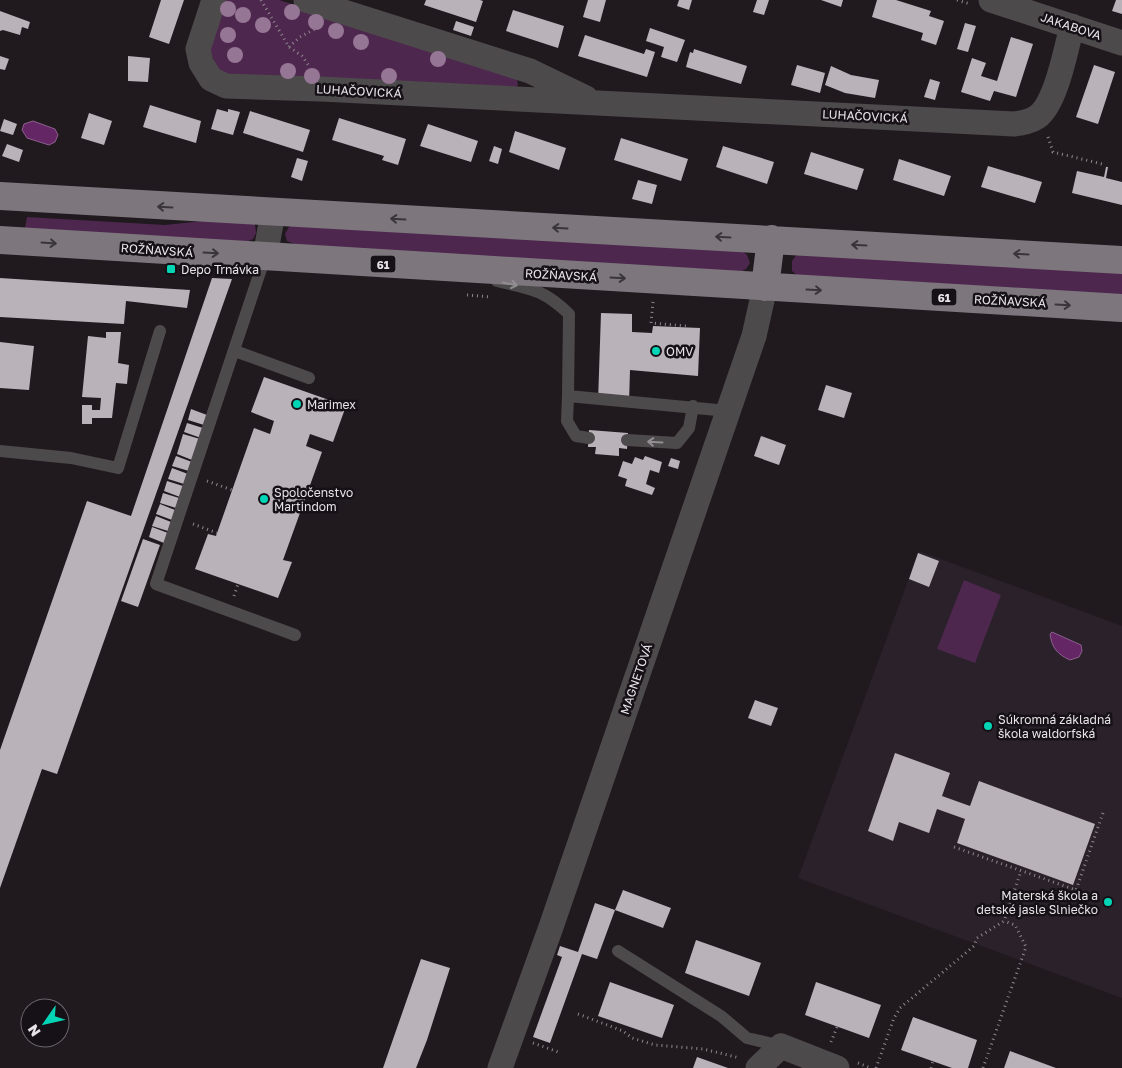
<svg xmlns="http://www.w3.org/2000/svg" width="1122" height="1068" viewBox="0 0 1122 1068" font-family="'Golos Text',sans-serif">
	<rect width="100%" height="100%" fill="#201a1f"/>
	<path fill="#2b212b" d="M919,551L1122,626V998L798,878Z"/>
	<path fill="#4e274e" d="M225,0H279L508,72L517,79L518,85L515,89L226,74L218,69L210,52Z
		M27,217L165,225L213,220L255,224L256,233L253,239L246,242L25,228Z
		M295,225L740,249L747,255L750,263L746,269L740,272L297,245L287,241L285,234L289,227Z
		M797,254L1122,269V296L799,277L792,271V261Z
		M964,580L1001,595L975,663L937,649Z"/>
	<path fill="#652666" stroke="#8c5f8d" d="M33,121L55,129L58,135L55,142L49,145L27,138L22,130L24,124Z
		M1052,632L1081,645L1082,651L1079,657L1070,660C1057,654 1052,648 1050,634Z"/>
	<path fill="#bab2b9" d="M161,0H184L169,44L149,37Z
		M426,0H480L483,1L476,22L424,5Z
		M588,0H606L600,22L583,17Z
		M679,0H692L689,10L677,6Z
		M757,0H769L764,15L753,12Z
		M821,0H843L841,7Z
		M877,0H896L931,11L929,16L944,21L936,45L921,40L923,33L872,17Z
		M1116,0H1122V14L1112,11Z
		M513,10L564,26L558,48L506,31Z
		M0,11L30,22L28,29L22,27L20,35L3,30L0,31Z
		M456,21L474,27L471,36L453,30Z
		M965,23L976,26L968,52L957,49Z
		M650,28L685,40L677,62L661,57L664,47L646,41Z
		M585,35L644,54L646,49L655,52L647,77L578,56Z
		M1011,37L1033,44L1016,97L994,91L990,101L961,92L972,58L986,63L981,76L997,81Z
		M694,49L747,66L741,84L686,67L690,52L693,53Z
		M0,56L9,59L5,70L0,69Z
		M128,56L150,58L148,82L128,81Z
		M797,65L825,73L820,93L791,85Z
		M1094,65L1115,72L1098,124L1076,117Z
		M831,66L851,75L879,80L875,98L845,93L825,85Z
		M930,79L940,82L935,100L924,97Z
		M150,105L201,121L196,143L143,127Z
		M217,109L228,112V109L240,112L233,135L211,129Z
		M250,111L310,130L303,152L243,133Z
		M89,113L112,121L104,145L81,138Z
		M339,118L406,139L398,165L382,160L384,156L332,140Z
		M4,119L17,124L13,135L0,131Z
		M428,124L478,141L471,162L420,146Z
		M515,131L566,148L559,170L509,152Z
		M621,138L688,159L681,181L614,160Z
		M7,144L23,150L19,162L2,156Z
		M494,146L502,149L498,164L489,161Z
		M723,146L774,162L767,184L716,167Z
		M811,152L864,169L857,190L804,174Z
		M297,158L308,161L302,181L291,177Z
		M899,159L951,176L944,196L893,180Z
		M988,166L1042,182L1035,203L981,187Z
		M1106,167H1108L1106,178L1122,182V205L1072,193L1077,171L1104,177Z
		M638,180L657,185L652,204L632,199Z
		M0,278L110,285L190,290L187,308L126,301L124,324L0,317Z
		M212,278L232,279L57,774L42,769L0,888V750L87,501L131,516Z
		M601,313L632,314V332L652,333L653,326L700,328L698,376L630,370L629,403L598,402Z
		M106,332H121L118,363L129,365L127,384L116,383L112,418H92V424H82V405H92V410H100L101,398L82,397L88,336L106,338Z
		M0,342L34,346L29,390L0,388Z
		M264,377L346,406L333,442L310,434L306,446L322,452L283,560L292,562L278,598L195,569L208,534L216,536L254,428L270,434L274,421L251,412Z
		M826,385L852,393L844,418L818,410Z
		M191,409L207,415L204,425L188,420Z
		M187,423L203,428L201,438L184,432Z
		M589,430L628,433L627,449L619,448V456L595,454L596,447H588Z
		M183,434L200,439L192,460L177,454Z
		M761,436L786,445L779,465L754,456Z
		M176,456L192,462L189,471L172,466Z
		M645,456L662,462L659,473L650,470L646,484L655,488L652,495L625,486L627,479L618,476L623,461L632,464L635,457L643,460Z
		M671,458L680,461L678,469L668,466Z
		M172,468L188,474L184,484L168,479Z
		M167,481L183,486L180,497L164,491Z
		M163,493L179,498L176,508L160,503Z
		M160,504L175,510L172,520L156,514Z
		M156,516L171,522L168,531L152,526Z
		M152,527L168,533L164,543L149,537Z
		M143,539L160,545L138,607L121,601Z
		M918,553L939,561L929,587L909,579Z
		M755,700L778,708L771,726L748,718Z
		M895,753L950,773L942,796L970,806L979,781L1095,824L1073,885L957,843L965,819L937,809L929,833L899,822L893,841L868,831Z
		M623,890L671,908L663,928L615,910L597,959L582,954L550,1043L533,1037L562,957L557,955L560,946L578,952L595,903L615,910Z
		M696,940L761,963L749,996L685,973Z
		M421,959L450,968L427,1040L416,1068H383Z
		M610,982L674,1005L662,1038L598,1016Z
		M816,982L881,1005L869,1038L805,1015Z
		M913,1017L977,1040L968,1068H952L901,1050Z
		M1010,1051L1056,1068H1004Z
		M697,1057L728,1068H693Z"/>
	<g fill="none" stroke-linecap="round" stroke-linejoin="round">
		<path stroke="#8d888c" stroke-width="3" stroke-dasharray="1 4" stroke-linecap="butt" d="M261,0L289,47L302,56L309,66
			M957,0L970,4
			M289,47L300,37L317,28
			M1048,137L1053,152L1102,164
			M467,295L491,297
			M653,302L651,323L686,326
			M207,481L232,490
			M193,524L217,533
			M234,596L238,584
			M954,847L1076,890L1104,810
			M578,1014L623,1031L632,1038L655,1045L703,1049L740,1058
			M831,1042L837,1027
			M533,1043L561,1053
			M858,1063L871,1068
			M876,1068L894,1018L900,1008L974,946L977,938L1004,921L1021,871
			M931,1068L933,1061
			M983,1068L1026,947L1015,925L1004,921"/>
		<path stroke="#4d4a4c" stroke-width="12" d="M265,257L156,584L295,635
			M497,281C531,289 543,289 569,314L568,396L728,411
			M235,351L309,378
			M568,396L567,421L576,436L589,438
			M627,440L677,443L689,428L693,406
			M0,451L71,458L118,468L160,331
			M618,951L721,1016L747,1038L781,1046"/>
		<path stroke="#4d4a4c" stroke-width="25" d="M214,0L198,49L201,63L211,79L226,86L321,89L1014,124C1022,123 1030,122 1037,117C1056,104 1066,49 1072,26
			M306,0L530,71L586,98
			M991,0L1122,43
			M265,257L273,212
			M500,1068L551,927L754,336L765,287
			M758,1068L781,1046L837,1068"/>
		<path stroke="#7d777d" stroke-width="28" d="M0,196L1122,260
			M0,240L1122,308
			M765,287L771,239"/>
	</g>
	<g fill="#967695">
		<circle cx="228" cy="9" r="8"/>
		<circle cx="292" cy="12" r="8"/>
		<circle cx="243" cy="15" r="8"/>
		<circle cx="316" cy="22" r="8"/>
		<circle cx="263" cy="25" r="8"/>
		<circle cx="336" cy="31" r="8"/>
		<circle cx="228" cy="35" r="8"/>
		<circle cx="361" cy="42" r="8"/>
		<circle cx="235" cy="55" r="8"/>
		<circle cx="438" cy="59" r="8"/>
		<circle cx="288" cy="71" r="8"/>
		<circle cx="312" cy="76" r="8"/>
		<circle cx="389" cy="76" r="8"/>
	</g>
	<defs><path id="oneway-shaft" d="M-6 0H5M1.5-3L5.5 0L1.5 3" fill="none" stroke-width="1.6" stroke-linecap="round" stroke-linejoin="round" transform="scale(1.25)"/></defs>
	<g stroke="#3a353a">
		<use href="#oneway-shaft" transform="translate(165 207) rotate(-177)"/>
		<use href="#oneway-shaft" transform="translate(398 219) rotate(-177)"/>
		<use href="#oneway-shaft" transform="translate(560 228) rotate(-177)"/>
		<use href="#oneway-shaft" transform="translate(723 237) rotate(-177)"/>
		<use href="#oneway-shaft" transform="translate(49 243) rotate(4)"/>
		<use href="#oneway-shaft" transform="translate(859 245) rotate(-177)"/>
		<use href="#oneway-shaft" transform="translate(211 253) rotate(3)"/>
		<use href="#oneway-shaft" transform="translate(1021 254) rotate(-177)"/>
		<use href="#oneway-shaft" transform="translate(618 278) rotate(3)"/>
		<use href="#oneway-shaft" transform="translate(814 290) rotate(3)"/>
		<use href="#oneway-shaft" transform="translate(1063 305) rotate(3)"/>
	</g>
	<g stroke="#928f92">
		<use href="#oneway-shaft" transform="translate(510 284) rotate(12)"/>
		<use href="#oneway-shaft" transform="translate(655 442) rotate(-177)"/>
	</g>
	<g fill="#02d5b6" stroke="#161116" stroke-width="2">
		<rect x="166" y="264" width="10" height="10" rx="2.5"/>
		<circle cx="656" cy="351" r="5"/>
		<circle cx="297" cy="404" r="5"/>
		<circle cx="264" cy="499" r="5"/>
		<circle cx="988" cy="726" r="5"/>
		<circle cx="1108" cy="902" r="5"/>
	</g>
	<g text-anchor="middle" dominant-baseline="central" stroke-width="5" stroke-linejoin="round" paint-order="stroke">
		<g fill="#161116" stroke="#a8a4a8" stroke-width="1">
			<rect x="370.5" y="255.5" width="25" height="17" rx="4"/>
			<rect x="931.5" y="288.5" width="25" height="17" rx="4"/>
		</g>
		<g font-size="11" font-weight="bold" fill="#e7e3e7">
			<text x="383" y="264">61</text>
			<text x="944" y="297">61</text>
		</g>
		<g font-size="12" fill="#e7e3e7" stroke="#161116">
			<text transform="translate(1071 26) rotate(18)">JAKABOVA</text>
			<text transform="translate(359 91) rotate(3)">LUHAČOVICKÁ</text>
			<text transform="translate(865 116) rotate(3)">LUHAČOVICKÁ</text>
			<text transform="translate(157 250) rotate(4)">ROŽŇAVSKÁ</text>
			<text transform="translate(561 275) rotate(3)">ROŽŇAVSKÁ</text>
			<text transform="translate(1010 301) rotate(3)">ROŽŇAVSKÁ</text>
			<text transform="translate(636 679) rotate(-71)">MAGNETOVÁ</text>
		</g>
		<g font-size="12" fill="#e7e3e7" stroke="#161116" text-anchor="start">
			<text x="181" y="269">Depo Trnávka</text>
			<text x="666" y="351">OMV</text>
			<text x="307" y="404">Marimex</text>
			<text x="274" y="492">Spoločenstvo<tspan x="274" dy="14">Martindom</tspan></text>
			<text x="998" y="719">Súkromná základná<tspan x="998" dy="14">škola waldorfská</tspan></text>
			<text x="1098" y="895" text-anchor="end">Materská škola a<tspan x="1098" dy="14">detské jasle Slniečko</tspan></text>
		</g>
	</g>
	<g transform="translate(45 1023) rotate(236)"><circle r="24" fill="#161116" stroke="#6a656a"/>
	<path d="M0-4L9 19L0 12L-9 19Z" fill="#02d5b6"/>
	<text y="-8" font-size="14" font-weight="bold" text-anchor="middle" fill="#e7e3e7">N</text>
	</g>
</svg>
